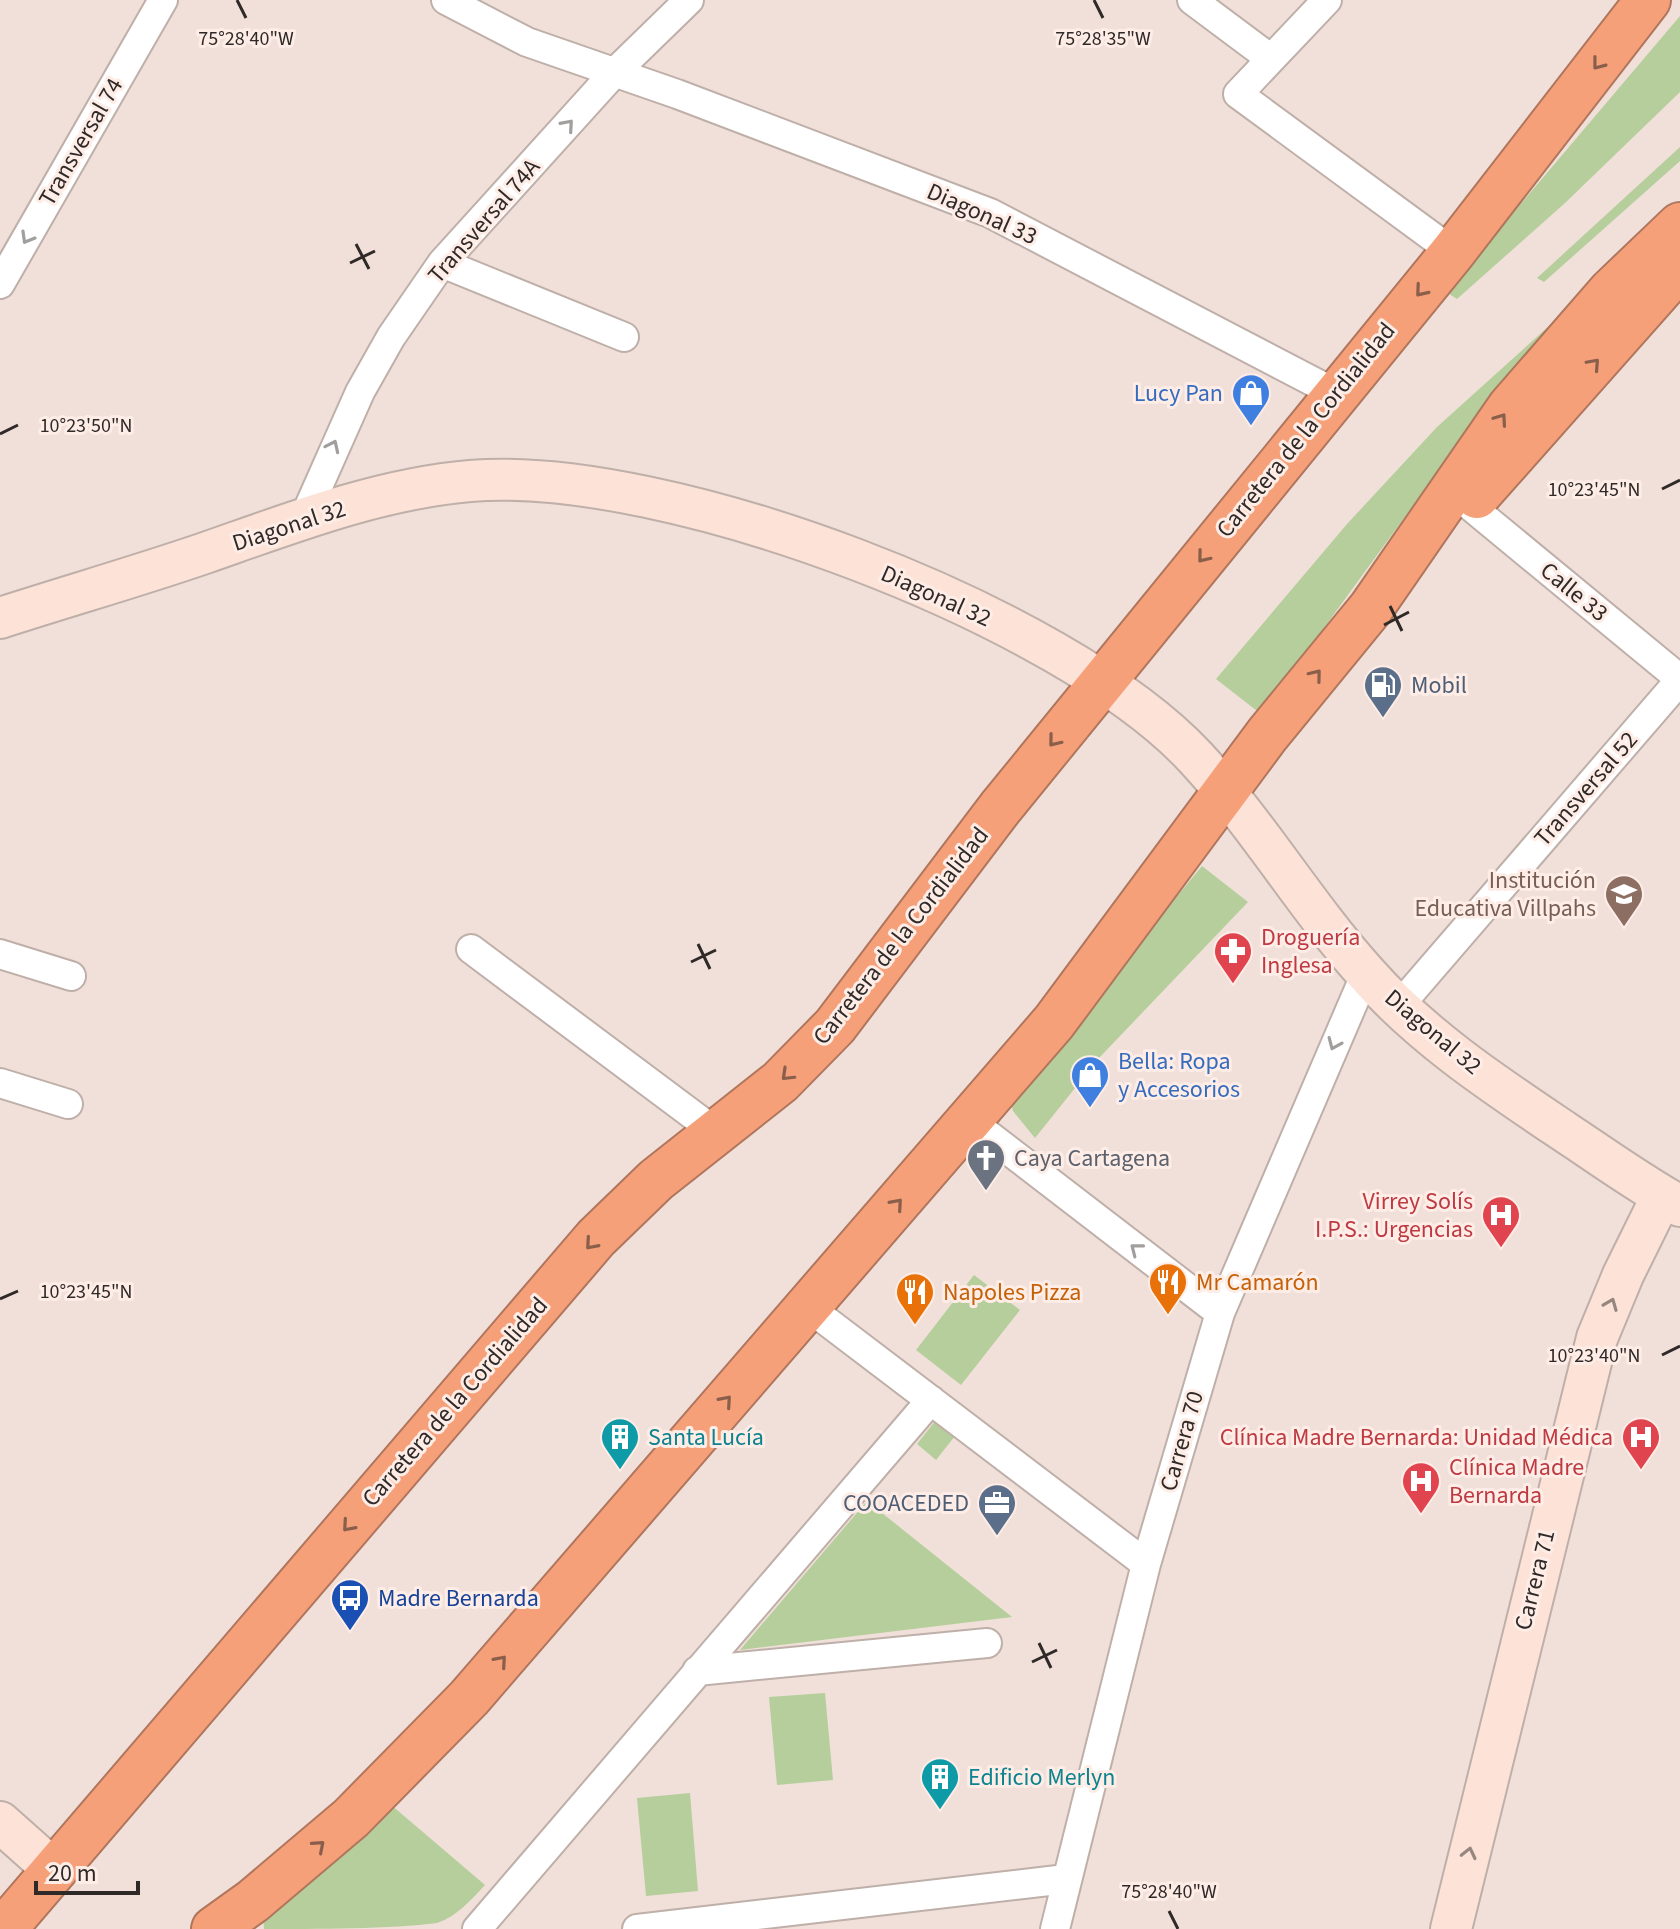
<svg xmlns="http://www.w3.org/2000/svg" width="1680" height="1929" viewBox="0 0 1680 1929" font-family="'Source Sans 3',sans-serif">
	<rect width="100%" height="100%" fill="#f0e0d9"/>
	<path fill="#b5ce9b" d="M1680,16V92L1565,203L1457,299L1446,292Z
		M1680,147V161L1544,282L1537,278Z
		M1571,306L1442,466L1261,714L1216,679L1347,524L1437,427Z
		M1202,866L1248,902L1099,1058L1035,1138L1013,1111L1010,1099Z
		M974,1275L1020,1310L961,1385L916,1350Z
		M936,1420L955,1436L936,1460L917,1444Z
		M867,1501L1012,1617L740,1650Z
		M825,1693L833,1780L777,1785L769,1697Z
		M690,1793L698,1891L646,1896L637,1798Z
		M390,1804L485,1885C471,1900 456,1917 437,1923C393,1929 312,1929 264,1929L263,1915Z"/>
	<g fill="none" stroke-linecap="round" stroke-linejoin="round">
		<defs>
			<path id="street" d="M446,0L527,42L677,94L990,213L1335,393
				M1192,0L1271,59
				M1327,0L1238,94L1453,252
				M442,263L624,337
				M0,284L163,0
				M1469,505L1680,679
				M304,518L360,392L391,337L442,263L613,74L689,0
				M471,949L717,1133
				M0,954L71,976
				M1398,1007L1680,680
				M0,1083L68,1104
				M969,1120L1220,1313
				M808,1307L1146,1564
				M697,1671L987,1643
				M477,1929L931,1400
				M637,1929L1066,1879
				M1055,1929L1146,1564L1220,1313L1366,973"/>
			<path id="secondary" d="M0,618C68,596 138,576 205,553C291,523 378,489 470,481C664,464 1064,615 1196,758C1258,825 1305,905 1366,973C1422,1037 1495,1085 1565,1132C1603,1157 1640,1184 1680,1206
				M0,1822L54,1870
				M1451,1929L1597,1338L1623,1275L1662,1196"/>
			<path id="highway" d="M1477,496L1680,267
				M4,1929L596,1238L656,1180L780,1082L835,1026L1000,808L1453,252L1648,0
				M214,1929L253,1901L351,1818L469,1698L1054,1022L1267,735L1371,608L1510,407L1611,291L1680,225"/>
		</defs>
		<use href="#street" stroke="#bfafa9" stroke-width="32"/>
		<use href="#secondary" stroke="#bfafa9" stroke-width="44"/>
		<use href="#highway" stroke="#b0765d" stroke-width="48"/>
		<use href="#street" stroke="#fff" stroke-width="28"/>
		<use href="#secondary" stroke="#fce2d7" stroke-width="40"/>
		<use href="#highway" stroke="#f6a07a" stroke-width="44"/>
	</g>
	<defs><path id="oneway-chevron" d="M-2-3.5L2.5 0L-2 3.5" fill="none" stroke-width="1.6" stroke-linecap="round" stroke-linejoin="round" transform="scale(2)"/></defs>
	<g stroke="#895f4c">
		<use href="#oneway-chevron" transform="translate(1598 64) rotate(128)"/>
		<use href="#oneway-chevron" transform="translate(1421 291) rotate(130)"/>
		<use href="#oneway-chevron" transform="translate(1594 364) rotate(-48)"/>
		<use href="#oneway-chevron" transform="translate(1501 419) rotate(-55)"/>
		<use href="#oneway-chevron" transform="translate(1203 557) rotate(129)"/>
		<use href="#oneway-chevron" transform="translate(1316 675) rotate(-51)"/>
		<use href="#oneway-chevron" transform="translate(1054 741) rotate(129)"/>
		<use href="#oneway-chevron" transform="translate(787 1075) rotate(136)"/>
		<use href="#oneway-chevron" transform="translate(897 1204) rotate(-49)"/>
		<use href="#oneway-chevron" transform="translate(591 1244) rotate(131)"/>
		<use href="#oneway-chevron" transform="translate(726 1401) rotate(-49)"/>
		<use href="#oneway-chevron" transform="translate(348 1526) rotate(131)"/>
		<use href="#oneway-chevron" transform="translate(501 1661) rotate(-49)"/>
		<use href="#oneway-chevron" transform="translate(319 1846) rotate(-41)"/>
	</g>
	<g stroke="#a19f9e">
		<use href="#oneway-chevron" transform="translate(568 125) rotate(-49)"/>
		<use href="#oneway-chevron" transform="translate(27 238) rotate(120)"/>
		<use href="#oneway-chevron" transform="translate(333 446) rotate(-65)"/>
		<use href="#oneway-chevron" transform="translate(1334 1044) rotate(113)"/>
		<use href="#oneway-chevron" transform="translate(1136 1249) rotate(-142)"/>
	</g>
	<g stroke="#96867f">
		<use href="#oneway-chevron" transform="translate(1611 1304) rotate(-68)"/>
		<use href="#oneway-chevron" transform="translate(1469 1853) rotate(-77)"/>
	</g>
	<path fill="none" stroke="#2f2927" stroke-width="3" d="M237,0L246,18M1094,0L1103,18M356,244L369,269M350,263L375,251M0,434L18,425M1662,489L1680,480M1390,606L1402,631M1384,625L1409,612M698,944L710,969M691,962L716,950M0,1299L18,1291M1662,1355L1680,1346M1039,1643L1051,1668M1032,1662L1057,1650M1169,1911L1178,1929"/>
	<defs>
		<symbol id="shop-pin" viewBox="-11 -11 22 30"><path d="M0 17L-7.5 6A9.5 9.5 0 1 1 7.5 6Z" fill="#3f7fe0" stroke="#feede6"/><path d="M-5-2.5h2.3a2.7 3.5 0 0 1 5.4 0H5L5.5 6h-11ZM-1.5-2.5h3a1.5 2.3 0 0 0-3 0Z" fill="#fff"/></symbol>
		<symbol id="fuel-pin" viewBox="-11 -11 22 30"><path d="M0 17L-7.5 6A9.5 9.5 0 1 1 7.5 6Z" fill="#5c6f8a" stroke="#feede6"/><path d="M-5.5-6h7V0h2V4h1.3V-2.5L3-4.5l.8-.8L6-3V5H2.5V1h-1V6h-7ZM-4.2-4.7v3.2H.2V-4.7Z" fill="#fff"/></symbol>
		<symbol id="school-pin" viewBox="-11 -11 22 30"><path d="M0 17L-7.5 6A9.5 9.5 0 1 1 7.5 6Z" fill="#8d6e63" stroke="#feede6"/><path d="M0-5L7-2L0 1L-7-2ZM-4 1L0 2.5L4 1V4Q0 6-4 4Z" fill="#fff"/></symbol>
		<symbol id="pharmacy-pin" viewBox="-11 -11 22 30"><path d="M0 17L-7.5 6A9.5 9.5 0 1 1 7.5 6Z" fill="#e0444e" stroke="#feede6"/><path d="M-2-6h4v4h4v4h-4v4h-4v-4h-4v-4h4Z" fill="#fff"/></symbol>
		<symbol id="church-pin" viewBox="-11 -11 22 30"><path d="M0 17L-7.5 6A9.5 9.5 0 1 1 7.5 6Z" fill="#6b7280" stroke="#feede6"/><path d="M-1.2-6h2.4v3.5h3.3v2.4h-3.3V6h-2.4V-.1h-3.3v-2.4h3.3Z" fill="#fff"/></symbol>
		<symbol id="hospital-pin" viewBox="-11 -11 22 30"><path d="M0 17L-7.5 6A9.5 9.5 0 1 1 7.5 6Z" fill="#e0444e" stroke="#feede6"/><path d="M-5-5h3v3.5h4V-5h3V5h-3V1.5h-4V5h-3Z" fill="#fff"/></symbol>
		<symbol id="restaurant-pin" viewBox="-11 -11 22 30"><path d="M0 17L-7.5 6A9.5 9.5 0 1 1 7.5 6Z" fill="#e8710a" stroke="#feede6"/><path d="M-5-6h1v4h1v-4h1v4h1v-4h1v5L-1.5 .5V6h-2V.5L-5-1ZM5-6V6H3V1.5H1.5Q1.5-4 5-6Z" fill="#fff"/></symbol>
		<symbol id="building-pin" viewBox="-11 -11 22 30"><path d="M0 17L-7.5 6A9.5 9.5 0 1 1 7.5 6Z" fill="#0f9aa8" stroke="#feede6"/><path d="M-4-6H4V6H1V3H-1V6H-4ZM-2.5-4.3h1.7v1.8h-1.7ZM.8-4.3h1.7v1.8H.8ZM-2.5-1h1.7V.8h-1.7ZM.8-1h1.7V.8H.8Z" fill="#fff"/></symbol>
		<symbol id="office-pin" viewBox="-11 -11 22 30"><path d="M0 17L-7.5 6A9.5 9.5 0 1 1 7.5 6Z" fill="#5c6f8a" stroke="#feede6"/><path d="M-6-3h4V-5.5h4V-3h4V5H-6ZM-1-4.5V-3h2v-1.5ZM-6 0V1H6V0Z" fill="#fff"/></symbol>
		<symbol id="bus-pin" viewBox="-11 -11 22 30"><path d="M0 17L-7.5 6A9.5 9.5 0 1 1 7.5 6Z" fill="#1a4fb4" stroke="#feede6"/><path d="M-5-6H5V4H4V6H2V4H-2V6H-4V4H-5ZM-3.5-4V0h7V-4ZM-3.5 1.2v1.5H-2V1.2ZM2 1.2v1.5H3.5V1.2Z" fill="#fff"/></symbol>
	</defs>
	<g fill-rule="evenodd">
		<use href="#shop-pin" x="1229" y="371" width="44" height="60"/>
		<use href="#fuel-pin" x="1361" y="663" width="44" height="60"/>
		<use href="#school-pin" x="1602" y="872" width="44" height="60"/>
		<use href="#pharmacy-pin" x="1211" y="929" width="44" height="60"/>
		<use href="#shop-pin" x="1068" y="1053" width="44" height="60"/>
		<use href="#church-pin" x="964" y="1136" width="44" height="60"/>
		<use href="#hospital-pin" x="1479" y="1193" width="44" height="60"/>
		<use href="#restaurant-pin" x="1146" y="1260" width="44" height="60"/>
		<use href="#restaurant-pin" x="893" y="1270" width="44" height="60"/>
		<use href="#building-pin" x="598" y="1415" width="44" height="60"/>
		<use href="#hospital-pin" x="1619" y="1415" width="44" height="60"/>
		<use href="#hospital-pin" x="1399" y="1459" width="44" height="60"/>
		<use href="#office-pin" x="975" y="1481" width="44" height="60"/>
		<use href="#bus-pin" x="328" y="1576" width="44" height="60"/>
		<use href="#building-pin" x="918" y="1755" width="44" height="60"/>
	</g>
	<g text-anchor="middle" dominant-baseline="central" stroke-width="6" stroke-linejoin="round" paint-order="stroke">
		<g font-size="24" fill="#2f2927" stroke="#feede6">
			<text transform="translate(81 142) rotate(-60)">Transversal 74</text>
			<text transform="translate(982 214) rotate(24)">Diagonal 33</text>
			<text transform="translate(484 221) rotate(-49)">Transversal 74A</text>
			<text transform="translate(1306 430) rotate(-51)">Carretera de la Cordialidad</text>
			<text transform="translate(289 526) rotate(-18)">Diagonal 32</text>
			<text transform="translate(1574 592) rotate(39)">Calle 33</text>
			<text transform="translate(936 596) rotate(24)">Diagonal 32</text>
			<text transform="translate(1586 789) rotate(-49)">Transversal 52</text>
			<text transform="translate(901 936) rotate(-52)">Carretera de la Cordialidad</text>
			<text transform="translate(1433 1032) rotate(40)">Diagonal 32</text>
			<text transform="translate(455 1402) rotate(-49)">Carretera de la Cordialidad</text>
			<text transform="translate(1182 1441) rotate(-74)">Carrera 70</text>
			<text transform="translate(1535 1580) rotate(-76)">Carrera 71</text>
		</g>
		<g font-size="24" fill="#366cbe" stroke="#feede6" text-anchor="end">
			<text x="1223" y="393">Lucy Pan</text>
			<text x="1118" y="1061" text-anchor="start">Bella: Ropa<tspan x="1118" dy="28">y Accesorios</tspan></text>
		</g>
		<g font-size="24" fill="#4e5e75" stroke="#feede6" text-anchor="start">
			<text x="1411" y="685">Mobil</text>
			<text x="969" y="1503" text-anchor="end">COOACEDED</text>
		</g>
		<g font-size="24" fill="#785e54" stroke="#feede6" text-anchor="end">
			<text x="1596" y="880">Institución<tspan x="1596" dy="28">Educativa Villpahs</tspan></text>
		</g>
		<g font-size="24" fill="#be3a42" stroke="#feede6" text-anchor="start">
			<text x="1261" y="937">Droguería<tspan x="1261" dy="28">Inglesa</tspan></text>
			<text x="1473" y="1201" text-anchor="end">Virrey Solís<tspan x="1473" dy="28">I.P.S.: Urgencias</tspan></text>
			<text x="1613" y="1437" text-anchor="end">Clínica Madre Bernarda: Unidad Médica</text>
			<text x="1449" y="1467">Clínica Madre<tspan x="1449" dy="28">Bernarda</tspan></text>
		</g>
		<g font-size="24" fill="#5b616d" stroke="#feede6" text-anchor="start">
			<text x="1014" y="1158">Caya Cartagena</text>
		</g>
		<g font-size="24" fill="#c56008" stroke="#feede6" text-anchor="start">
			<text x="1196" y="1282">Mr Camarón</text>
			<text x="943" y="1292">Napoles Pizza</text>
		</g>
		<g font-size="24" fill="#0d838f" stroke="#feede6" text-anchor="start">
			<text x="648" y="1437">Santa Lucía</text>
			<text x="968" y="1777">Edificio Merlyn</text>
		</g>
		<g font-size="24" fill="#164399" stroke="#feede6" text-anchor="start">
			<text x="378" y="1598">Madre Bernarda</text>
		</g>
	</g>
	<g font-size="20" text-anchor="middle" fill="#2f2927" stroke="#feede6" stroke-width="6" stroke-linejoin="round" paint-order="stroke">
		<text x="246" y="45">75°28'40"W</text>
		<text x="1103" y="45">75°28'35"W</text>
		<text x="86" y="432">10°23'50"N</text>
		<text x="1594" y="496">10°23'45"N</text>
		<text x="86" y="1298">10°23'45"N</text>
		<text x="1594" y="1362">10°23'40"N</text>
		<text x="1169" y="1898">75°28'40"W</text>
	</g>
	<path d="M36 1881v12h102v-12" fill="none" stroke="#2f2927" stroke-width="4"/>
	<text x="48" y="1881" font-size="24" fill="#2f2927" stroke="#feede6" stroke-width="6" paint-order="stroke">20 m</text>
</svg>
